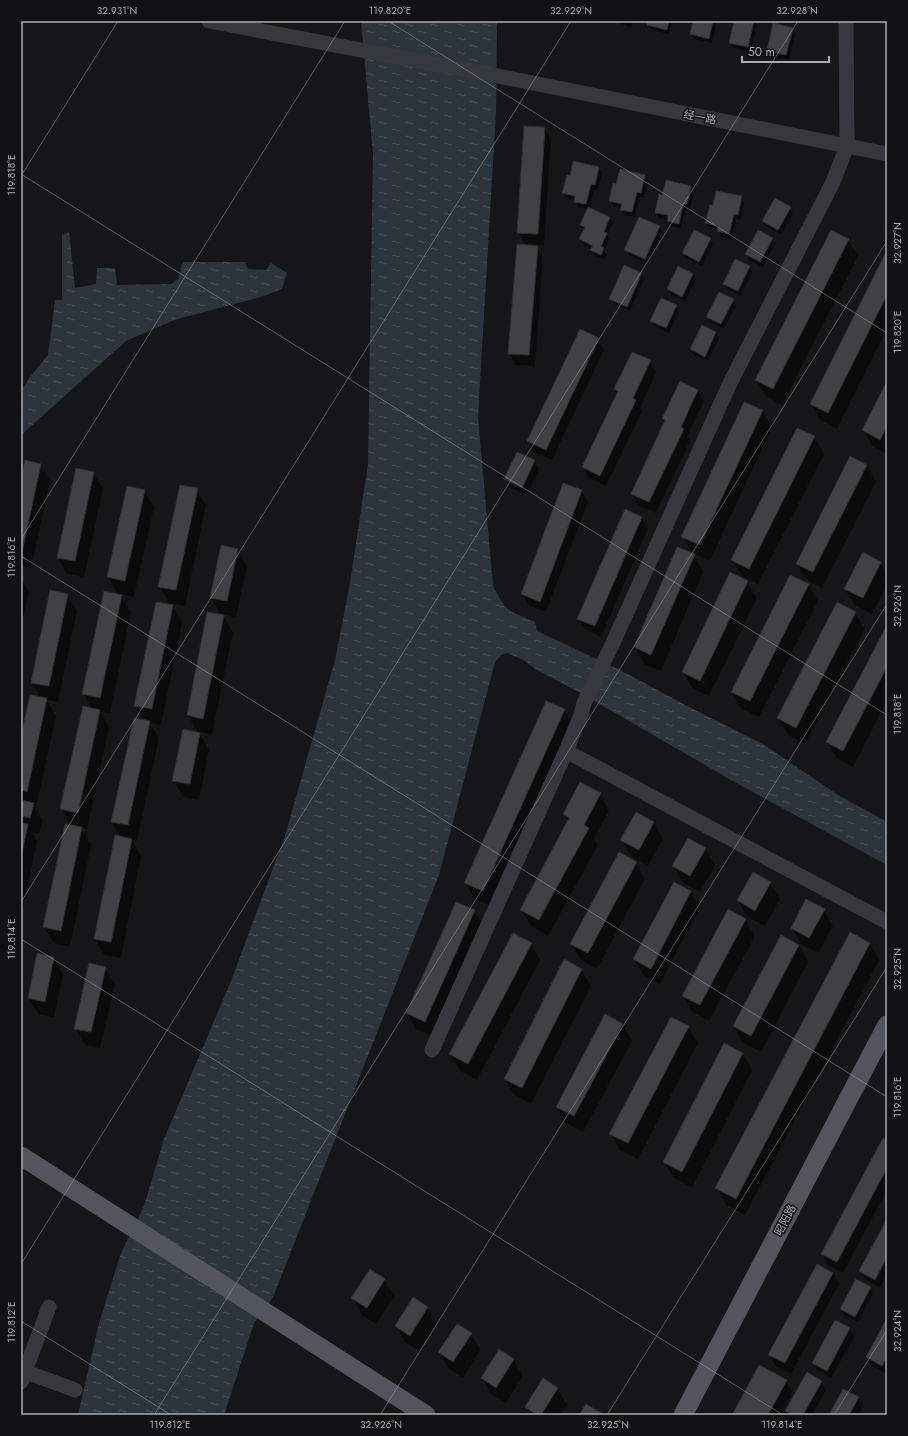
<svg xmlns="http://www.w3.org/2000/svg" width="908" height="1436" viewBox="0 0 908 1436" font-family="Jost,'Noto Sans SC',sans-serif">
	<defs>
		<pattern id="water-ripples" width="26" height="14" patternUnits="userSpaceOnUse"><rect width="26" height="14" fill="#2c353c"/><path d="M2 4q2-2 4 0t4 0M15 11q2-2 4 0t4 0" fill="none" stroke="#485056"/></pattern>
	</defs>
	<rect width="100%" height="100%" fill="#161618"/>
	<path fill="url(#water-ripples)" d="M361,21H497L496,111L478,417L493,586C507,613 508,611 535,622L537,631L620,670L687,706L763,744L838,795L887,822V865L731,780L577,691L535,669L524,660L507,653L501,655L495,662L439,875L273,1297L254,1323L224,1415H78L99,1323L121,1253L144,1206L164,1139L231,981L285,836L335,660L350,583L368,464L373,154Z
		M69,232L75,288L96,284L97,268H115L117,285L171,284L178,279L183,262H245L248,269L266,270L271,263L287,273L282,289L264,296L174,320L126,341L21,435V391L30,377L48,355L55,300H62V235Z"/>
	<path fill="#0007" fill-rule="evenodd" d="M613,21H633L631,27L614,22Z
		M649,21H672L669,34L652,30L649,25Z
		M694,21H717L712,43L694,39L691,34Z
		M735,21H754L757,25L751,52L733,48L730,42Z
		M786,21H797L796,23Z
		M792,28L795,34L789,60L771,56L768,51Z
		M545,128L551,139L544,245L525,244L518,233Z
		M599,168L602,173L598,190L594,189L589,209L610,218L613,223L607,235L609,239L604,250L607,254L604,260L595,256L592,250V249L583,245L580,239L584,230L581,225L589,209L578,207L575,200L566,198L563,193L571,177Z
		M645,176L648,181L644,198L640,197L635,217L624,215L622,208L613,206L610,201L614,184L617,185Z
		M691,187L694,192L690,209L686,208L681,228L671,226L668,220L659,218L656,212L663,196Z
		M741,197L744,202L740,220L736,219L732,239L721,236L718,230L709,228L706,223Z
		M790,208L793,213L781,235L766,226L763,221Z
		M887,219V230L885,227Z
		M659,227L662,232L648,264L629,255L626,250Z
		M710,239L713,244L702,266L686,258L683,253Z
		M772,239L775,244L763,267L749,260L746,254Z
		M848,240L858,256L782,405L766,396L756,380Z
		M537,247L543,258L535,366L516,365L509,354Z
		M887,252V329L837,429L820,420L811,404Z
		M749,267L752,272L741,296L727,289L724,284Z
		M641,274L644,279L630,311L614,304L611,299Z
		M693,274L696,279L685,301L671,295L668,289Z
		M733,300L736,305L724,329L710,322L707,317Z
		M676,306L679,311L669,333L654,326L651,321Z
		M703,326L716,333L719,338L708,361L694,355L691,349Z
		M598,339L604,350L552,460L534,452L528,441Z
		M650,361L656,372L640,408L642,411L606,486L589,478L583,467L618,393L615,389Z
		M887,383V454L873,447L863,430Z
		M698,391L704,401L687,437L690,441L656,513L638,505L632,494L666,422L663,419Z
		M762,411L772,427L710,561L693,553L703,572L661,671L644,664L635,647L693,555L683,536Z
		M814,437L824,454L758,584L742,576L732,560Z
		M518,453L535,461L539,469L527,495L510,487L505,479Z
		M25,462L40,465L50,481L31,568L21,566V482Z
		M867,465L876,482L822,588L807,580L797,564Z
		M93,473L103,489L84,577L67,574L58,558Z
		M197,489L206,505L185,606L169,603L159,586Z
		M144,491L154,507L134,597L120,594L131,612L110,713L100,711L109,727L87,829L81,828L91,845L70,947L54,943L44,927L71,826L61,809L83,707L92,709L83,693L118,595L108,577Z
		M582,491L588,502L546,612L528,605L522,594Z
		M625,511L642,518L648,529L601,637L585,629L578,619Z
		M237,550L247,566L236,617L223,615L233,632L212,734L199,732L209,750L199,800L183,797L173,780L198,733L188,715L221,615L211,598Z
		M881,563L887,574V585L872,614L855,605L845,589Z
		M21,578L29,591L21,627Z
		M747,582L757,598L709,696L692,688L683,672ZM696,677L705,682L704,684L696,679Z
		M808,585L818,601L759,717L741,708L732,692Z
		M67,595L77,611L58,702L47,700L56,716L36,808L42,820L39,834L31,832L37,841L21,918V740L41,698L32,683Z
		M157,603L173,606L182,623L161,725L150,723L159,738L137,841L132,840L141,856L121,958L104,955L95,939L121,838L112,822L144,721L135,705Z
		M855,613L865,629L805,744L788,735L778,718Z
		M887,627V701L853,767L837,758L827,742Z
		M564,710L574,726L492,907L475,899L465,883Z
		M600,794L609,811L594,839L598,845L548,936L531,926L521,910L568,822L564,814Z
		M654,823L663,839L648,866L631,856L622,840Z
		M705,849L715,865L700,892L683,883L673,866Z
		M636,863L645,879L597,969L581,960L571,944Z
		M770,883L780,899L765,926L747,917L738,900Z
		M691,892L700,908L660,984L644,976L634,959Z
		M824,910L833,926L818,953L801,944L792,928Z
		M474,911L484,927L434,1037L416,1029L407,1013Z
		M745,919L755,936L709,1021L692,1012L683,996Z
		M869,943L879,960L745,1215L726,1205L717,1188Z
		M531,944L540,960L477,1080L460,1071L450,1054Z
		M799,945L808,962L761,1052L743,1043L734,1026Z
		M54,958L63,974L54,1018L38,1014L29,998Z
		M105,968L115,984L100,1048L85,1045L75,1028Z
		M581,969L591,986L531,1104L514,1095L505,1079Z
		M623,1025L632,1041L583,1132L566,1123L557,1107Z
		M688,1027L698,1043L638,1159L620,1150L611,1134Z
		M725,1045L743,1054L752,1070L692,1188L674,1178L664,1162Z
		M887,1141V1190L843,1273L828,1265L822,1254Z
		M887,1221V1274L880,1287L865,1279L860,1271Z
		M833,1273L839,1284L791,1374L776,1366L769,1355Z
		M384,1280L394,1296L376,1324L362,1315L353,1298Z
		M870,1288L873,1293L858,1322L844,1315L841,1309Z
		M427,1308L437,1324L419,1351L405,1342L396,1326Z
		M887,1320V1374L872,1366L867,1357Z
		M849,1329L854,1337L831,1378L818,1371L813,1363Z
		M471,1334L480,1350L463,1378L449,1369L439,1352Z
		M500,1351L514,1360L523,1376L506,1403L492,1395L482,1378Z
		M786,1381L792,1392L780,1415H733Z
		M821,1382L826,1390L812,1415H789L786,1411Z
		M557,1388L567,1405L560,1415H531L526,1407Z
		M858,1398L863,1406L858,1415H830Z"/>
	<path fill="#404145" stroke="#303034" d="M648,21H669L667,30L647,25Z
		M693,21H713L709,39L690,34Z
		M734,21H754L748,47L729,43Z
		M773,23L793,28L786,55L767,51Z
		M524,126L545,127L538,234L517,233Z
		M573,161L599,167L595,185L591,184L586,204L574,202L575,196L562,193L567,175L570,176Z
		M620,169L645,175L641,193L637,192L632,212L620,210L622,204L609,201L613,183L616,184Z
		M666,180L691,186L687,204H683L679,224L667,221L668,215L655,213L659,194L662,195Z
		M716,191L742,196L738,215L734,214L729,234L717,231L718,226L705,223L710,205H713Z
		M775,198L791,207L778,230L762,221Z
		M588,207L610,217L604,232L607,233L601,246L604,248L601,255L590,250L593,246L579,239L585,227L580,225Z
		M639,217L660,226L645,259L624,250Z
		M694,230L711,238L699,262L682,253Z
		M758,230L773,238L760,262L745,254Z
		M831,230L849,239L773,389L755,380Z
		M517,244L538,246L529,355L508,354Z
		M887,250V295L828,413L810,404Z
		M735,259L750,266L738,291L723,284Z
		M624,265L642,273L627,307L609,299Z
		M678,266L693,274L682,297L667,289Z
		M719,292L734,299L721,324L706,317Z
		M661,298L677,305L666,328L650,321Z
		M702,325L716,332L705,357L690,349Z
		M580,329L599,338L546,450L527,441Z
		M632,352L651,360L633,398L636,400L600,476L582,467L618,391L614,389Z
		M680,381L698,390L681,427L684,429L649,502L631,494L665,420L662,419Z
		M887,381V426L880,440L862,430Z
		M744,402L763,410L700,545L681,537Z
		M797,428L815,436L749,569L731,560Z
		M517,452L535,460L522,488L504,479Z
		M850,456L867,465L813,572L796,564Z
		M25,460L41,464L22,552L21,477Z
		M76,468L94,472L75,561L57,558Z
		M563,483L582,490L540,602L521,594Z
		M180,485L198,488L176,590L158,587Z
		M127,486L145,490L125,581L107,577Z
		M625,509L642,517L595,626L577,619Z
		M221,545L238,549L227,601L210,598Z
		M677,547L695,554L651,655L634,647Z
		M863,552L881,562L863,598L844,589Z
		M730,572L748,581L700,681L682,672Z
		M790,575L809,584L750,701L731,692Z
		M50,590L68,594L49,686L31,683Z
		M104,591L122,595L100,698L82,694Z
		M156,602L173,605L152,709L134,706Z
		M837,602L856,612L796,728L777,718Z
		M207,612L224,615L203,719L187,715Z
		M887,625V667L843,751L826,742Z
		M30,695L47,698L27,792L21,790V735Z
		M546,701L565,709L483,891L464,883Z
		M83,706L100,710L78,813L60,809Z
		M134,718L150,721L128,825L111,822Z
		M183,729L200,733L190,784L172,781Z
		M580,782L601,793L584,825L589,828L539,920L520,910L569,818L563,814Z
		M21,800L34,803L30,818L21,816Z
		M636,812L654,822L639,850L620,840Z
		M21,823L28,824L21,857Z
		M65,824L82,827L61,931L43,927Z
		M115,835L132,839L111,942L94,939Z
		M688,838L706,848L690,876L672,866Z
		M619,852L637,862L588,953L570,944Z
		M753,872L771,882L755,911L737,900Z
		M674,882L691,891L651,969L633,959Z
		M806,899L825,909L809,938L791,928Z
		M456,902L475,910L425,1022L406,1013Z
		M728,909L746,919L700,1005L682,996Z
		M850,932L870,943L736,1199L715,1188Z
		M513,933L532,943L468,1064L449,1054Z
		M781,935L799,945L751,1036L733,1026Z
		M37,953L54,957L45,1002L28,998Z
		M564,959L582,969L522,1088L504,1079Z
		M89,963L106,967L91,1032L74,1029Z
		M605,1014L623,1024L574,1116L556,1107Z
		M671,1017L689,1026L628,1143L609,1134Z
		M724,1043L743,1053L682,1172L663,1162Z
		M883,1138L887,1140V1168L837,1262L821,1254Z
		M887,1219V1257L875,1280L859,1271Z
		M817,1264L833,1273L785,1363L768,1355Z
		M370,1269L385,1279L367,1308L351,1298Z
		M856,1279L871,1287L855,1317L840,1309Z
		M413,1297L428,1307L410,1336L395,1326Z
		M887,1318V1357L882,1366L866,1357Z
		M835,1320L850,1328L827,1371L812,1363Z
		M457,1324L472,1333L453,1362L438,1352Z
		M499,1349L514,1359L496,1388L481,1378Z
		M759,1365L787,1380L768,1415H732Z
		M807,1372L822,1381L803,1415H792L785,1411Z
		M543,1378L558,1388L541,1415H537L525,1407Z
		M843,1389L859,1397L849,1415H829Z
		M586,1404L601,1413L600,1415H579Z"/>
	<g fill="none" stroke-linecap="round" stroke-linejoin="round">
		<path stroke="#37383d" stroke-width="15" d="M209,21L513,79L887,154
			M566,751L887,922
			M432,1050L566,751L581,715L584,703L612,645L730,383L833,182L847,146L846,21
			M21,1370L75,1390
			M21,1382L49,1307"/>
		<path stroke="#53555c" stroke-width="19" d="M21,1156L426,1415
			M683,1415L887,1025"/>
	</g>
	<path fill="none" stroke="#a8adb8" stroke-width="1" stroke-opacity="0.45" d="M388,21L887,333M21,174L887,715M21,176L118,21M21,539L345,21M21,556L887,1097M21,902L571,21M21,939L783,1415M21,1264L798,21M21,1321L171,1415M154,1415L887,241M380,1415L887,604M607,1415L887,967M834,1415L887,1330"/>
	<g text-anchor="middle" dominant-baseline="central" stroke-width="3" stroke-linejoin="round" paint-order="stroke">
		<g font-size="11" fill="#a8adb8" stroke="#111113">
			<text transform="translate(700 117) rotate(11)">经一路</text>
			<text transform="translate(785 1220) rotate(-62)">昭阳路</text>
		</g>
	</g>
	<rect width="908" height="1436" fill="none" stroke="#111113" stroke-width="44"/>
	<path d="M742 56v6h87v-6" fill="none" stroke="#a8adb8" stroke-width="2"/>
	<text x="748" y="56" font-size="12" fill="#a8adb8" stroke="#111113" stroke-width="3" paint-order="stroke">50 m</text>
	<rect x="22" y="22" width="864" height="1392" fill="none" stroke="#a8adb8" stroke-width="1.5"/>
	<g font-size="10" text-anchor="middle" fill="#a8adb8">
		<text x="117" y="14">32.931°N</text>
		<text x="390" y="14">119.820°E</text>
		<text x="571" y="14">32.929°N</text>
		<text x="797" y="14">32.928°N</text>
		<text transform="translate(11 175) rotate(-90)" y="4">119.818°E</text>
		<text transform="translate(897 243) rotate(-90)" y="4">32.927°N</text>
		<text transform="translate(897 332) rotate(-90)" y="4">119.820°E</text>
		<text transform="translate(11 557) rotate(-90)" y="4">119.816°E</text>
		<text transform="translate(897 606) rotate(-90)" y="4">32.926°N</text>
		<text transform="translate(897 714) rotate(-90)" y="4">119.818°E</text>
		<text transform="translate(11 939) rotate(-90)" y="4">119.814°E</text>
		<text transform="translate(897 969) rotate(-90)" y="4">32.925°N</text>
		<text transform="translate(897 1097) rotate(-90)" y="4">119.816°E</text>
		<text transform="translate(11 1322) rotate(-90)" y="4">119.812°E</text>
		<text transform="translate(897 1331) rotate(-90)" y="4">32.924°N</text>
		<text x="170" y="1428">119.812°E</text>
		<text x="381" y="1428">32.926°N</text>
		<text x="608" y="1428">32.925°N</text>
		<text x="782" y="1428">119.814°E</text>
	</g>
</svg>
